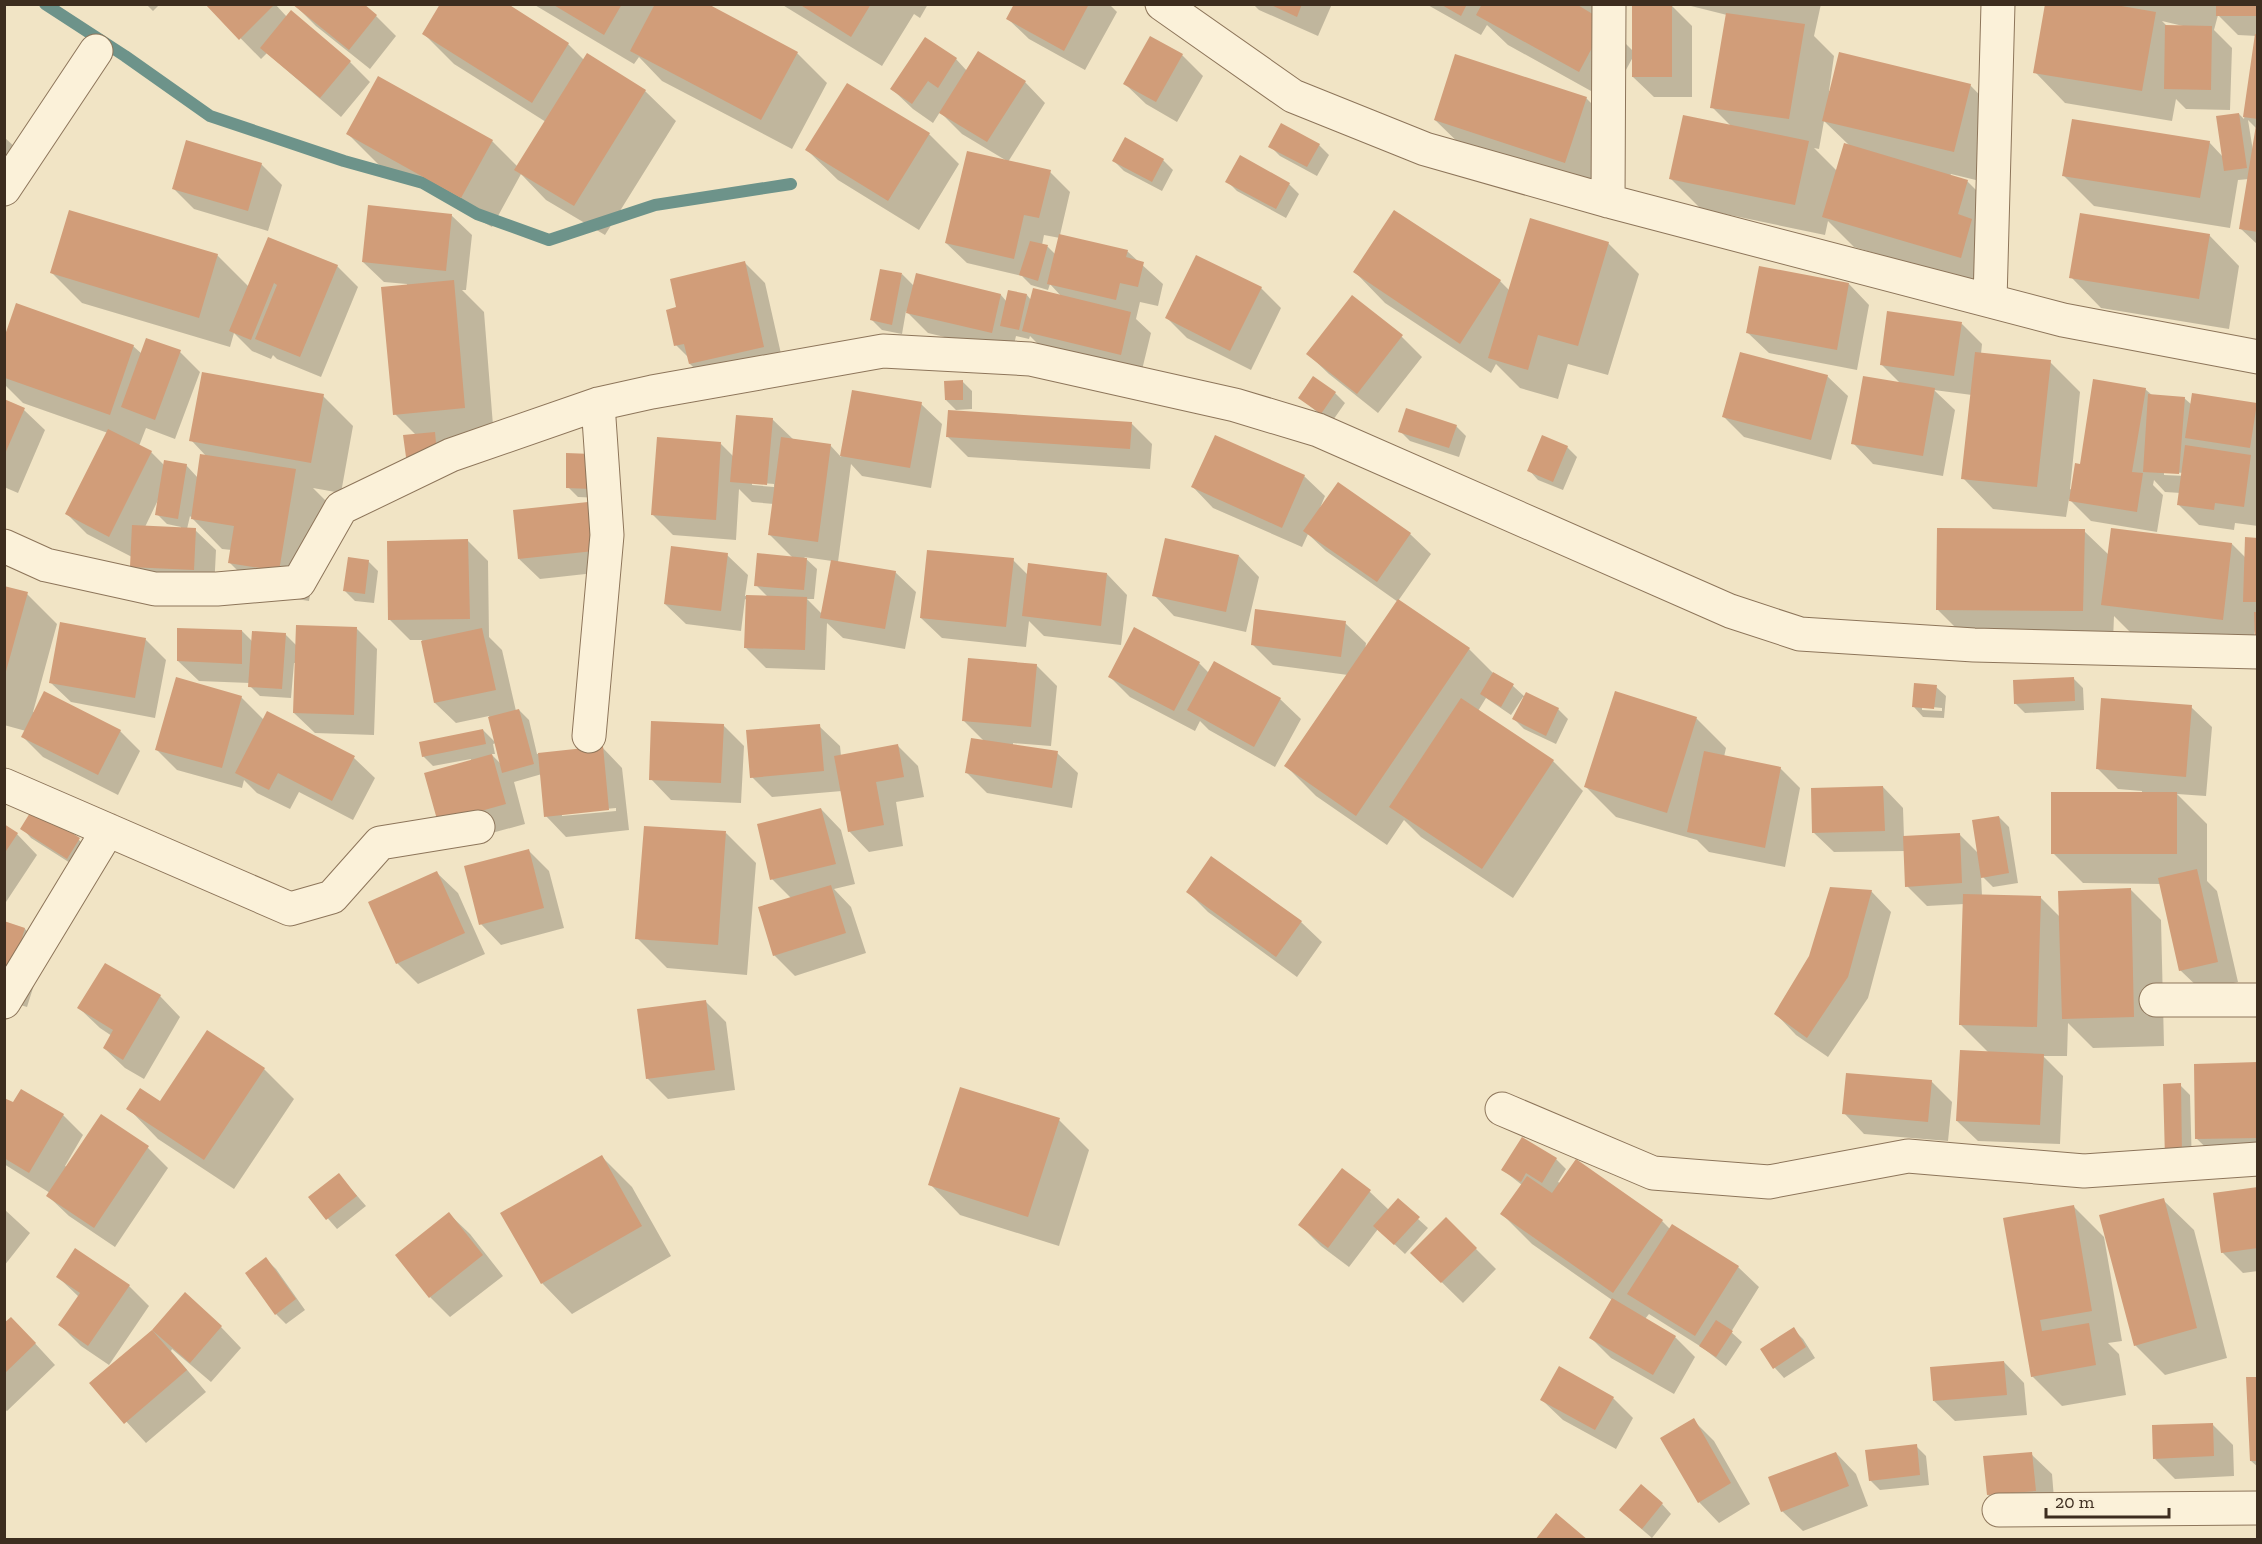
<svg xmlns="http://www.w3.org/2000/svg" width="2262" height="1544" viewBox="0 0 2262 1544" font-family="'Zilla Slab',serif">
	<rect width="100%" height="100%" fill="#f1e4c5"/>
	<path fill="#0003" fill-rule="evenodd" d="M146,4H160L153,11Z
		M207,4H275L287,17L350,62L370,82L341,117L267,53L261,59Z
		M505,4L568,44L584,60L587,55L645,91L676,121L605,235L546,200L521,174L492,227L378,164L348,134L492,141L518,167L546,122L454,64L424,34Z
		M533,4H705L797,53L827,83L792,149L662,81L639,57L634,64Z
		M781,4H928L920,18L914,14L882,66Z
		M1016,4H1109L1117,12L1085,70L1029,39L1008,19Z
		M1253,4H1332L1318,36L1259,10Z
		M1426,4H1611L1605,23L1633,51L1672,6L1692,26V97H1654L1633,77V57L1609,101L1508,45L1487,25L1481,35Z
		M1683,4H1821L1814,36L1834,56L1829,91L1970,85L2000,116L1984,182L1951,174L1950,176L1967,181L1998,212L1991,288L1854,247L1828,221L1825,235L1701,209L1671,179L1731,126L1712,107L1727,15ZM1824,121L1850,146L1837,171L1814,148L1819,149Z
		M2046,4H2258V245L2240,228L2249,179L2238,180L2230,228L2094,206L2063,175L2209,142L2223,157L2239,114L2244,119L2257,36L2238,35L2218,15L2214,30L2232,48L2230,110L2186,109L2176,99L2172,121L2065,103L2035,72ZM2162,21L2183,26L2168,27ZM2248,120L2257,129L2253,151Z
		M296,6L376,16L396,36L370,69L316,26Z
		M1151,38L1182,55L1203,76L1177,122L1146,104L1125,84Z
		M956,59L967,71L1025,82L1045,103L1008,162L1050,172L1070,192L1060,235L1127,251L1163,284L1158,306L1140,302L1136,319L1151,333L1141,374L1045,351L1030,336L1029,339L1016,336L1012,353L928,333L906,311L902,334L882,330L872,320L902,274L914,286L1001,295L1007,302L1027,295L1031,300L1061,296L1050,284L1048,290L1031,285L1022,276L967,263L946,243L1007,161L962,134L940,112L933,123L913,109L892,89ZM1044,235L1060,238L1056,255L1048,247L1042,245Z
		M1586,98L1616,128L1595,193L1466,150L1435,120Z
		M929,134L959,164L919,230L838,180L807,150Z
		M4,137L17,149L4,174Z
		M1126,139L1163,160L1173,170L1162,191L1124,171L1114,161Z
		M1319,145L1329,155L1317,176L1280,156L1270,146Z
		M261,164L282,185L268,231L194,209L173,188Z
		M1227,181L1289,184L1299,194L1286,218L1237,191Z
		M1395,212L1500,281L1510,291L1608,243L1639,274L1608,375L1568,364L1558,399L1520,388L1496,364L1491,373L1385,303L1355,272Z
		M451,215L472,235L466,290H462L484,312L494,438L417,467L407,457L416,435L395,414L407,284L384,282L363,262Z
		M2209,235L2239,266L2229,329L2101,308L2071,277Z
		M217,255L249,287L337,266L358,287L321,377L277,359L273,355L271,359L252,351L234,333L230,347L82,303L52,273Z
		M745,263L765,283L784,367L711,384L690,364L689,358L676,345L678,308Z
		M1849,284L1869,305L1857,370L1769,353L1748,333Z
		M1261,288L1281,308L1251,370L1187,338L1167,318Z
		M1353,297L1402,337L1422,357L1378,413L1329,374L1308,354Z
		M17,305L133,346L142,354L180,352L200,372L175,439L146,428L139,446L151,452L164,465H186L198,478L207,457L191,440L323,396L353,426L341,493L313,488L326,501L309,601L260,593L230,563L232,550L222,549L190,516L187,529L195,530L216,550L214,590L152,587L131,567L132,557L87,534L67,514L108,433L23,403L4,384V339ZM158,500L157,514L167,524L181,527V529L145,527Z
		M1962,324L1982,344L1981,354L2050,362L2080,392L2070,489L2072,490L2081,465L2145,389L2153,396L2184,398L2192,405L2256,404L2258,526L2235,523L2234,530L2199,525L2179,505L2181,493L2165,492L2154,480L2153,485L2163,495L2157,532L2091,521L2069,499L2066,517L1993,509L1963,478L1972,395L1934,390L1955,410L1943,476L1873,464L1853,443L1901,384L1882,365ZM2164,472L2186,473V476L2164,475Z
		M1827,376L1848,396L1831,460L1744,437L1724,417Z
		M1314,378L1335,393L1345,403L1331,423L1300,398Z
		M962,381L972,391V409L956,410L946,400Z
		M853,392L921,404L942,424L931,488L862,476L851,464L838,562L895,572L916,592L905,649L843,638L827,623L825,670L766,668L745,647L747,600L745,599L741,631L686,624L665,604L727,555L748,575L745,596L768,597L756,585L793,558L770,535L774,504L752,502L739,489L736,540L673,535L652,514L721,444L734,457L772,419L794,440L830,445L841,457ZM752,482L774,484V487L752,485ZM804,557L832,561L823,615L807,599H814L817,569Z
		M4,401L24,410L45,430L18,493L4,487Z
		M1132,424L1152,444L1150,469L968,457L948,437Z
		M1456,426L1466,436L1459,457L1410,441L1400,431Z
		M1567,447L1577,457L1563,490L1538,480L1529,470Z
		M592,455L601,498L578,497L568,487Z
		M1304,476L1325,496L1320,508L1410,534L1431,554L1398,601L1469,649L1493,673L1513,686L1525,697L1558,709L1568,719L1556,744L1524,729L1514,719L1525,698L1523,697L1511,715L1486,698L1478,711L1553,761L1583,791L1513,898L1421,837L1404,820L1387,845L1316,796L1286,766L1348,675L1273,665L1252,644L1345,623L1366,643L1365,651L1398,602L1326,551L1308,534L1302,547L1213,508L1193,487Z
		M588,503L608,524L613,571L540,579L519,559Z
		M2084,531L2109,555L2232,544L2246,558L2258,539V639L2255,631L2252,649L2133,635L2114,616L2113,641L1968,640L1937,609Z
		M468,541L488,561L489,637L502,650L516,711L519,710L529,720L537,754L602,747L622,768L629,830L566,837L546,816L542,774L514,782L525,824L459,842L471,759L433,766L423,756L483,730L496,743L493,744L495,754H491L502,765L489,716L456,723L435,703L422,640H410L390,620ZM616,808V811L562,816V813Z
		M1239,556L1259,577L1246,632L1174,616L1154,595Z
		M1013,560L1028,575L1107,574L1127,595L1121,645L1044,636L1029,621L1026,647L942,638L921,618Z
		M368,561L378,571L374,603L355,601L345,591Z
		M4,588L27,594L57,624L33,712L120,731L140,751L118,795L43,757L23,737L26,731L4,725Z
		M357,629L377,649L374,735L315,733L294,713L296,663H294L291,698L260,696L250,686V683L199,681L178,661L242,631L253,642L285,634L297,646Z
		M145,639L166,660L155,718L71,702L50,682Z
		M1199,663L1209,673L1280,699L1301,719L1275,767L1209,730L1200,721L1195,731L1130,697L1110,677Z
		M1036,665L1057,686L1051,746L1013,743V746L1057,753L1078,773L1072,808L987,793L967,773L984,741L964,721Z
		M2073,678L2083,688L2084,710L2025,713L2015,703Z
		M1936,687L1946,696L1944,718L1923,717L1914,707ZM1922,706L1942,708V711L1922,710Z
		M241,697L264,720L267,713L354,758L375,778L353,820L299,792L290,809L257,793L244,780L242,788L177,770L157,750Z
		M2191,707L2212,727L2206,796L2177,794L2207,824V881L2217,891L2238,982L2201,990L2180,970L2161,884L2083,883L2053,853L2142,794V791L2118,789L2098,769Z
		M1696,718L1726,748L1724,757L1780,768L1800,788L1785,867L1709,852L1697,840L1616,817L1586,787Z
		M723,725L744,746L741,803L671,800L651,779Z
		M819,726L840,746L841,756L898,746L918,766L924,797L896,802L903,846L869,852L849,831L842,791L772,797L752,777Z
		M1883,787L1903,808L1904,838L1960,835L1979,854L1999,817L2009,827L2018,883L1993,887L1981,875L1982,896L2040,897L2060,917L2131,890L2161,920L2164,1046L2093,1048L2068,1023L2067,1056H2043L2063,1076L2060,1144L1978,1141L1957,1121L1989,1053L1960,1024L1964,904L1927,906L1907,886L1905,851L1834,852L1813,832Z
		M821,809L841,830L855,884L834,889L851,907L866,953L795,976L774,955L792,899L772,879Z
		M34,810L79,840L89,849L78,868L31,838L22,828Z
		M4,826L17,834L37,855L4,905Z
		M726,833L756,863L747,975L667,968L637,938Z
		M528,850L549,871L564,928L501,945L481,924Z
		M1212,858L1301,922L1322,942L1297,977L1208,912L1188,892Z
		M437,873L458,893L485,954L418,984L397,963Z
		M1871,891L1891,912L1868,998L1828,1057L1796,1035L1776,1014Z
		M4,923L25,929L45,950L27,1007L4,1000Z
		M160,996L180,1017L144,1079L125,1068L104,1048L112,1036L100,1028L79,1008Z
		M706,1002L726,1022L735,1090L668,1099L647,1078Z
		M2258,1064V1168H2227L2196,1138Z
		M264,1069L294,1099L234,1189L158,1139L128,1108L160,1103Z
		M1931,1081L1952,1102L1948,1141L1864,1134L1844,1113Z
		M2180,1085L2190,1095L2192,1167H2176Z
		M4,1099L13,1104L63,1115L83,1135L65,1166L67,1167L102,1116L148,1148L168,1168L115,1247L69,1216L48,1196L50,1193L4,1164Z
		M1059,1120L1089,1150L1059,1246L960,1215L930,1184Z
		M602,1157L632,1187L671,1256L572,1314L542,1283Z
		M1556,1159L1566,1169L1558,1182L1560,1183L1662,1221L1670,1229L1738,1267L1759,1287L1731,1332L1742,1342L1726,1366L1703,1348L1649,1314L1645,1319L1675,1337L1695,1357L1674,1394L1611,1358L1591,1338L1612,1300L1532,1244L1502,1214L1522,1185L1503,1170Z
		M1342,1170L1370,1192L1389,1210L1418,1219L1428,1228L1405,1254L1378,1229L1349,1267L1321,1246L1300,1225Z
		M339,1175L366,1206L337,1229L310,1198Z
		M2258,1188V1271L2243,1273L2222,1252Z
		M2163,1200L2194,1230L2227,1358L2165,1375L2135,1345Z
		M2074,1207L2104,1237L2122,1341L2108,1343L2119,1354L2126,1395L2062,1406L2032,1376L2005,1220Z
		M4,1209L30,1233L4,1266Z
		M449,1214L470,1234L503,1276L450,1317L430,1297Z
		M1446,1219L1496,1269L1463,1303L1412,1253Z
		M266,1259L276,1269L305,1310L286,1324L276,1314Z
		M58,1277L129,1286L149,1306L109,1365L81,1346L60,1325L79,1297Z
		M4,1326L31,1339L55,1365L7,1411L4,1409Z
		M221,1327L241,1348L211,1382L172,1349L171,1351L206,1392L146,1443L92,1384L153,1331Z
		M1793,1329L1803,1339L1815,1358L1784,1378L1775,1368L1763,1349Z
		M2004,1362L2024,1383L2027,1415L1955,1421L1934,1401Z
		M2258,1378V1467L2251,1461Z
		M1613,1398L1633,1418L1616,1449L1563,1420L1542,1400Z
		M1693,1420L1714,1441L1750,1504L1719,1523L1699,1502Z
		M2212,1424L2233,1445L2234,1476L2175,1479L2155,1459Z
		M1916,1446L1926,1456L1929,1485L1880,1490L1870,1480Z
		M1836,1453L1856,1474L1868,1506L1803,1531L1782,1511Z
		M2031,1454L2052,1474L2055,1511L2008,1515L1988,1495Z
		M1662,1504L1671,1514L1652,1538L1631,1520Z"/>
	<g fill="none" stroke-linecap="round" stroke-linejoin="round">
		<path stroke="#6d938a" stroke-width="12" d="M45,4L125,56L210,116L344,161L423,183L477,214L549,240L655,205L791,184"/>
	</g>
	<path fill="#d19d79" d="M205,4H275L239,40Z
		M292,4H364L377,15L349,50Z
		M440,4H508L569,43L532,103L422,34Z
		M552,4H622L604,35Z
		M655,4H708L798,52L761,120L630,51Z
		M799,4H871L851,37Z
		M1014,4H1089L1064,51L1006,19Z
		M1269,4H1302L1297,17Z
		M1440,4H1467L1461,16Z
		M1482,4H1576L1606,22L1579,72L1476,15Z
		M2045,4H2110L2156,12L2142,91L2033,73Z
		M1632,5H1672V77H1632Z
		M2216,5H2258V16H2216Z
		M291,10L351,61L320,98L260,48Z
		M1726,13L1805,24L1789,119L1710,108Z
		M2165,25L2212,26L2211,90L2164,89Z
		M2255,34L2258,35V119L2243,117Z
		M1150,36L1183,54L1156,102L1123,84Z
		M925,37L957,58L938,88L928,81L912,104L890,89Z
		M978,51L1026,81L987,142L939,113Z
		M1839,52L1971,84L1954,152L1822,121Z
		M587,53L646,90L574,206L514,170Z
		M1455,54L1587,97L1565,163L1434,120Z
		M378,76L493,140L461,198L346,134Z
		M847,83L930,133L888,201L805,150Z
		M2239,113L2247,168L2224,171L2216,116Z
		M1683,115L1809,141L1795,205L1669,179Z
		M2072,119L2210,141L2200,198L2062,176Z
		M1281,123L1320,144L1307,167L1268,147Z
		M2256,125H2258V232L2239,229Z
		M1125,137L1164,159L1152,182L1112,161Z
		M186,140L262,163L248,211L172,189Z
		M1844,143L1968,180L1958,214L1972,219L1961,258L1822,217Z
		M967,151L1051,170L1039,218L1024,215L1014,259L945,243Z
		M1240,155L1290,183L1276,209L1225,182Z
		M368,205L452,214L446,271L362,262Z
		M69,210L218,254L199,318L50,273Z
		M1394,210L1501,280L1460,344L1353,272Z
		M2080,213L2210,234L2199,299L2069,278Z
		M1530,218L1609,242L1578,346L1538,335L1528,370L1488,358Z
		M1059,234L1128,250L1126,257L1144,262L1138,287L1120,283L1116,300L1047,284Z
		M268,237L338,265L300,357L255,339L277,285L274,283L251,340L229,331Z
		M1030,241L1048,245L1038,281L1019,275Z
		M1196,255L1262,287L1230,351L1165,318Z
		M745,261L764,347L689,364L684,344L674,346L666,310L676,307L670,279Z
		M1759,266L1849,283L1837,350L1746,333Z
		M880,269L902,273L892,325L870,320Z
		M916,273L1001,294L992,333L906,313Z
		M454,280L465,408L393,415L381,287Z
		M1033,288L1131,312L1121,355L1022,331Z
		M1008,290L1027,294L1019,330L1000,326Z
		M1352,295L1403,335L1357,394L1306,354Z
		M16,303L134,345L110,415L5,378V335Z
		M1887,311L1962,322L1954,376L1880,365Z
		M146,338L181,350L155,420L121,407Z
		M1740,352L1828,375L1811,440L1722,417Z
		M1975,352L2051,360L2037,487L1961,479Z
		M202,372L324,394L311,463L189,441Z
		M1313,376L1336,392L1321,414L1298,398Z
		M1863,376L1935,388L1923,456L1851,444Z
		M2093,379L2146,388L2132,472L2143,473L2137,512L2069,501L2075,463L2080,464Z
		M963,380V400H945L944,381Z
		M852,390L922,402L910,468L840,456Z
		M2192,393L2257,403L2250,448L2185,438Z
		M2148,394L2185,397L2179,474L2143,472Z
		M4,399L25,408L4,456Z
		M1406,408L1457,425L1449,448L1398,432Z
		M948,410L1132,422L1130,449L946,437Z
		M736,415L773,418L767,485L730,482Z
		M108,429L152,451L109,537L65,514Z
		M435,432L437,454L406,457L403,435Z
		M1215,435L1305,475L1282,528L1191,487Z
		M1542,435L1568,446L1553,482L1527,471Z
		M657,437L721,442L716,520L651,515Z
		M781,437L831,444L818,542L768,535Z
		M2185,445L2251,455L2244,507L2215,503L2214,510L2177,505Z
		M566,453L592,454V489L566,488Z
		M200,454L296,469L279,571L228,563L234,526L191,519Z
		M164,460L187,464L178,519L155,515Z
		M1338,482L1411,533L1377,582L1303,531Z
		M588,502L594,551L518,559L513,510Z
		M132,525L196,528L194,570L130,567Z
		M1937,528L2085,529L2083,611L1936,610Z
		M2111,528L2232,543L2223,620L2101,605Z
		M2245,537L2258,538V602H2243Z
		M1165,538L1239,555L1226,612L1152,596Z
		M468,539L470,619L388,620L387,541Z
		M671,546L728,553L721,611L664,604Z
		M927,550L1014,558L1006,627L920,618Z
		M757,553L807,558L804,590L754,586Z
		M348,557L369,560L365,594L343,591Z
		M831,560L896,571L885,629L820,618Z
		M1028,563L1107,573L1101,626L1022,616Z
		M4,586L28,592L5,675H4Z
		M746,595L807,597L805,650L744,648Z
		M1398,599L1470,648L1356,816L1284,766Z
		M1255,609L1346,621L1341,657L1251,645Z
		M2254,612H2258V639H2255Z
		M60,622L146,638L135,698L49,683Z
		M296,625L357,627L354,715L293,713Z
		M1134,627L1200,662L1174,711L1108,677Z
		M177,628L242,630V664L177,661Z
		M482,628L496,690L434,703L421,641Z
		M252,631L286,633L282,689L248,687Z
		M968,658L1037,664L1031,727L962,721Z
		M1214,661L1281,698L1254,747L1187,710Z
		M1493,672L1514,684L1501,707L1480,694Z
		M176,677L242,696L222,768L155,750Z
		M2074,677L2075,701L2014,704L2013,680Z
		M1914,683L1937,685L1934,709L1912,707Z
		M44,691L121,730L98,775L21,737Z
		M1615,691L1697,717L1667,813L1584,787Z
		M1526,692L1559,708L1546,736L1512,719Z
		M1461,698L1554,760L1482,869L1389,807Z
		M2101,698L2192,705L2186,777L2096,769Z
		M519,709L534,764L502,773L488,717Z
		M267,711L355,756L332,801L278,773L269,790L235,773Z
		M651,721L724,724L721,783L649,780Z
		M820,724L824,771L750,778L746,730Z
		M483,729L486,744L422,757L419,742Z
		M971,738L1058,751L1052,788L965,773Z
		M898,744L904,777L876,782L884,825L848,832L834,756Z
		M603,746L609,810L544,817L538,753Z
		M1704,751L1781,767L1765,848L1687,832Z
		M492,754L506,804L438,823L424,773Z
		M1883,786L1885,831L1812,833L1811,788Z
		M2051,792H2177V854H2051Z
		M33,808L80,838L67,859L20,829Z
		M821,808L836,864L770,880L757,824Z
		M1999,816L2009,873L1981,878L1972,820Z
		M4,824L18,833L4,854Z
		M644,826L726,831L718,945L635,939Z
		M1960,833L1962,883L1905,887L1903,836Z
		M529,849L544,908L479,925L464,866Z
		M1211,856L1302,921L1276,957L1186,892Z
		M2197,869L2218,962L2179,971L2158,878Z
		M437,871L465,933L396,964L368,902Z
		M831,885L846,933L773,956L758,907Z
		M1830,887L1872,890L1848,977L1807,1038L1774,1014L1809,956Z
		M2131,888L2134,1017L2062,1019L2058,891Z
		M1963,894L2041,896L2037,1027L1959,1025Z
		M4,921L25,928L7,988L4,987Z
		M105,963L161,995L123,1060L103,1048L113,1030L77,1008Z
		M706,1000L715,1070L646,1079L637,1009Z
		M207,1030L265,1068L204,1160L126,1109L140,1088L160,1101Z
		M1960,1050L2044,1054L2040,1125L1956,1121Z
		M2258,1062V1138L2195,1139L2194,1064Z
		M1846,1073L1932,1080L1928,1122L1842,1114Z
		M2181,1083L2182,1157L2165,1158L2163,1084Z
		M960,1087L1060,1118L1028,1217L928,1185Z
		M21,1089L64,1114L29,1173L4,1158V1098L13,1102Z
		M101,1114L149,1146L94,1228L46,1196Z
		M1522,1137L1557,1158L1542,1183L1526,1173L1521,1182L1501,1170Z
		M602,1155L642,1226L541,1284L500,1213Z
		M1576,1159L1663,1220L1613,1293L1500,1214L1527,1176L1552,1193Z
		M1342,1168L1371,1190L1328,1248L1298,1225Z
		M339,1173L357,1196L326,1220L308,1197Z
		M2258,1187V1248L2221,1253L2213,1193Z
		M1398,1198L1420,1217L1394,1245L1373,1226Z
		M2164,1198L2197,1328L2134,1346L2099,1215Z
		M2074,1205L2092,1311L2040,1320L2042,1331L2089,1323L2096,1365L2031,1377L2003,1218Z
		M449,1212L483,1255L429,1298L395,1255Z
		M1446,1217L1477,1248L1441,1283L1410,1253Z
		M1672,1224L1739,1266L1695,1336L1627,1294Z
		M75,1248L130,1285L88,1346L58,1325L80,1293L56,1277Z
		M266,1257L296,1299L275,1315L245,1273Z
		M185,1292L222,1326L190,1363L152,1330Z
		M1612,1298L1676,1336L1653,1375L1589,1338Z
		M11,1317L36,1343L4,1374V1323Z
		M1716,1320L1733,1331L1716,1357L1699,1346Z
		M1794,1327L1806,1347L1773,1369L1760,1349Z
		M152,1330L187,1370L124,1424L89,1383Z
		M2004,1361L2007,1395L1933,1401L1930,1367Z
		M1559,1366L1614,1397L1595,1430L1540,1400Z
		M2246,1377H2258V1461H2250Z
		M1694,1418L1731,1483L1698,1503L1660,1438Z
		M2213,1423L2214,1456L2153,1459L2152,1425Z
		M1917,1444L1920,1475L1869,1481L1865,1450Z
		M1836,1452L1849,1486L1781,1512L1768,1477Z
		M2032,1452L2036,1491L1987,1495L1983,1456Z
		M1641,1484L1663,1503L1642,1529L1619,1510Z
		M1556,1513L1588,1540H1535Z"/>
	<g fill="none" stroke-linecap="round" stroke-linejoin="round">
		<defs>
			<path id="street" d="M1162,4L1293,96L1425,149L1608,201L2063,320L2258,357
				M4,189L96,51
				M1608,201L1609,4
				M1990,301L1998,4
				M4,546L46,565L155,589H217L299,582L341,508L451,455L598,404L652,392L883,351L1030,359L1235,405L1318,430L1730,611L1800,634L1974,645L2258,652
				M589,736L607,535L598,404
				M4,785L290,909L332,897L380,843L478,827
				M2156,1000H2258
				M4,1002L108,830
				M1502,1109L1653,1173L1769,1182L1908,1156L2084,1171L2258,1159
				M1999,1510L2258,1508"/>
		</defs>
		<use href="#street" stroke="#8d755a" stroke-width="35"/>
		<use href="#street" stroke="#fbf1d9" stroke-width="33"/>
	</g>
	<rect width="2262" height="1544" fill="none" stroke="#3d2d1f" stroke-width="12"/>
	<path d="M2046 1508v9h123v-9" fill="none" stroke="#3d2d1f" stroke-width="3"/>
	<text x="2055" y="1508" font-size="18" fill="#3d2d1f" stroke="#f8eed6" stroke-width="4.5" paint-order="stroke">20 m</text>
</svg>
